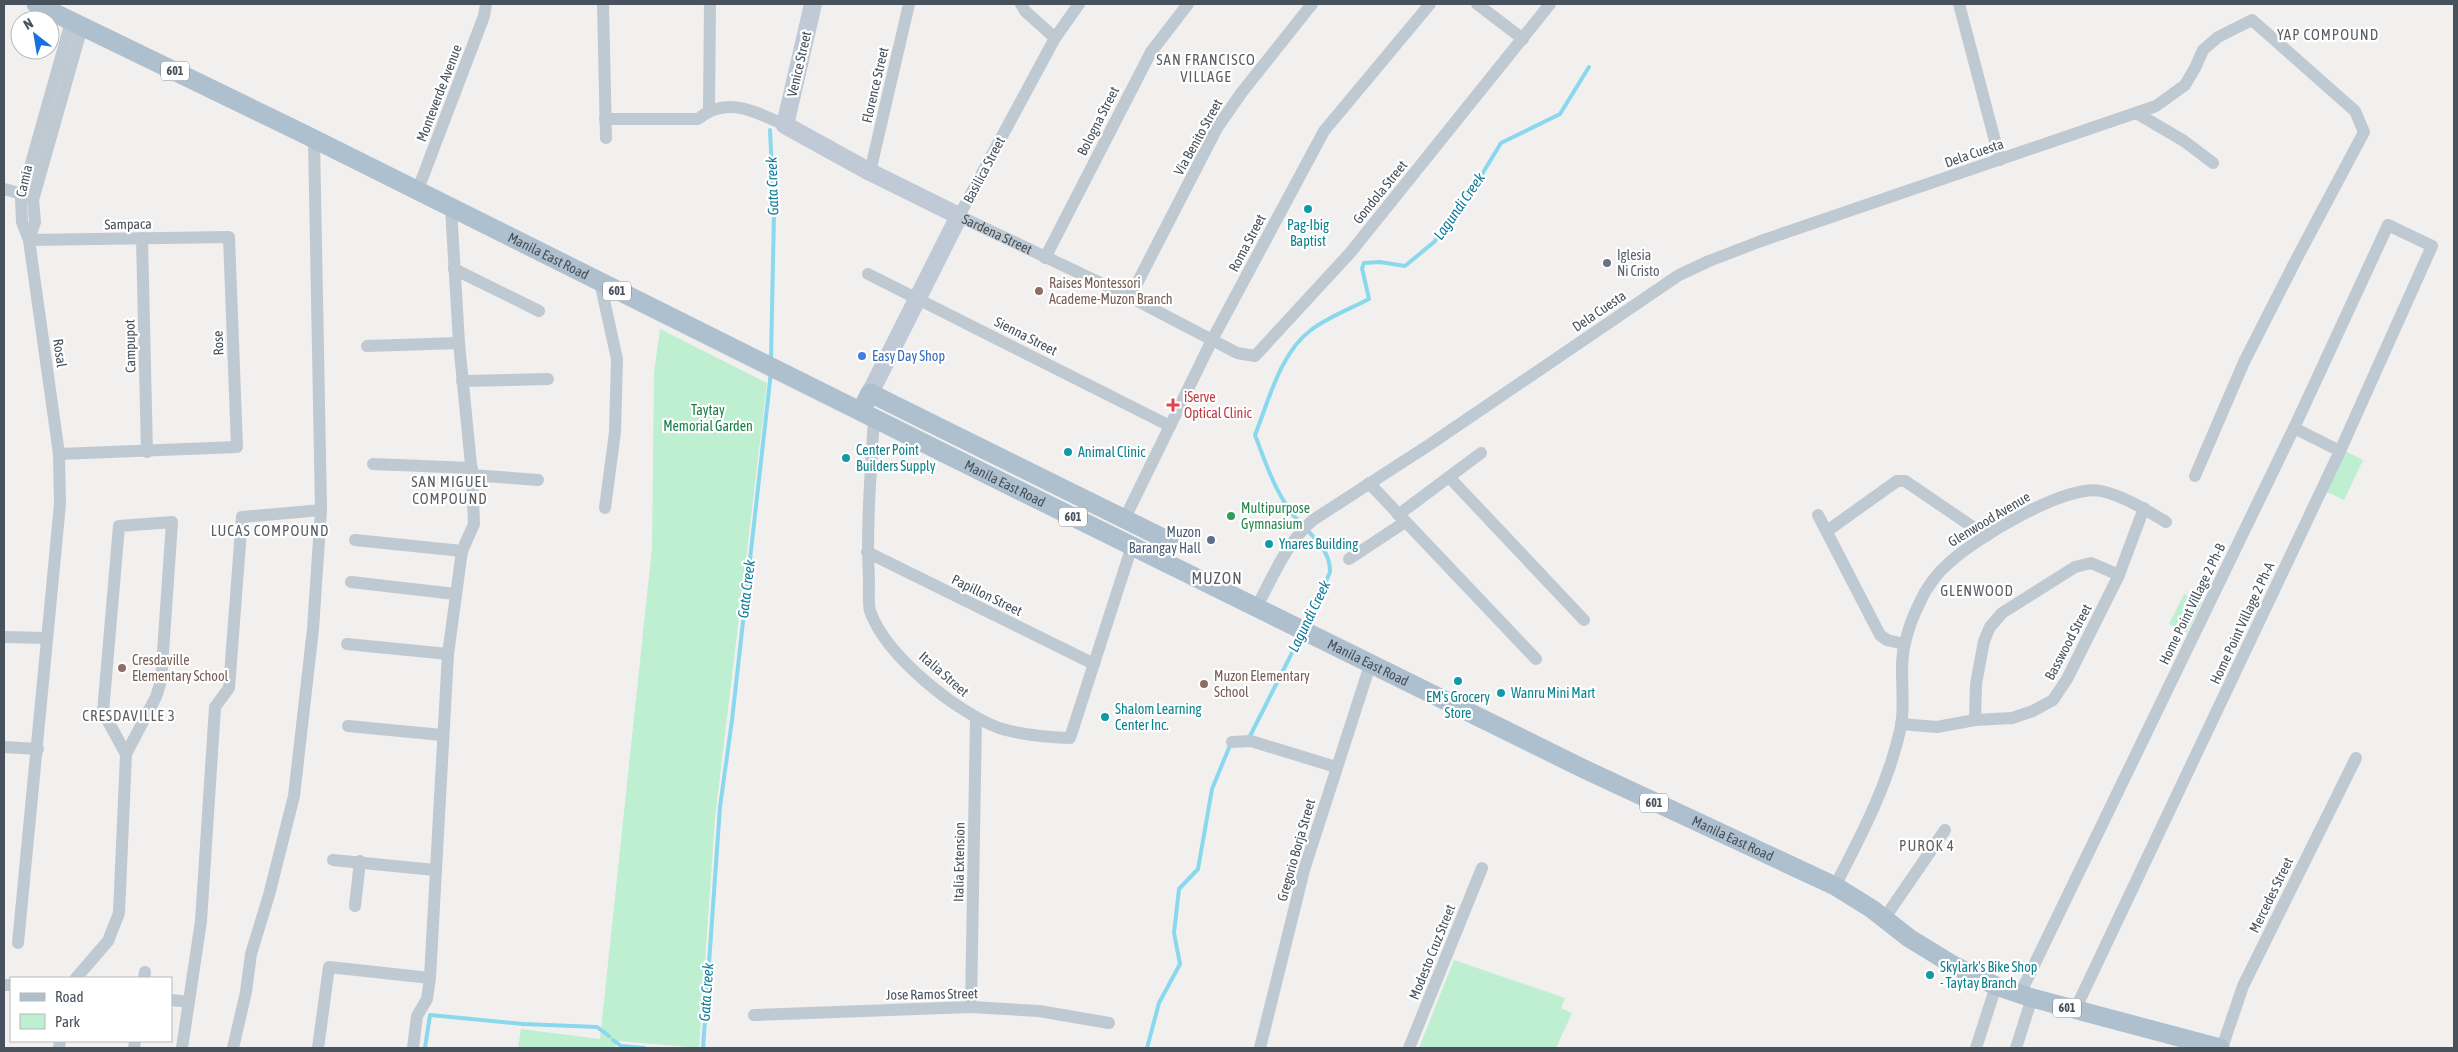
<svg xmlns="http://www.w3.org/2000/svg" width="2458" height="1052" viewBox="0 0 2458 1052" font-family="'Asap Condensed',sans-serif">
	<rect width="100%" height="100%" fill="#f2efef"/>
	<path fill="#bdefd0" d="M660,329L767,383L715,818L699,1048L619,1041L614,1048H518L521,1029L600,1039L652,548L654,373Z
		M2345,451L2363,460L2344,500L2325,491Z
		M2184,594L2202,602L2187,633L2169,624Z
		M1454,960L1565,998L1561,1008L1572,1013L1556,1048H1419Z"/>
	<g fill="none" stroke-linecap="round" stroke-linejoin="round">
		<path stroke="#8ad8ed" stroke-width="4" d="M770,130L774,213L771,360
			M1306,627L1330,572C1331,546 1305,532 1291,512C1274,489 1265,461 1255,435C1269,400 1280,353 1311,330C1328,317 1350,309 1369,299L1362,268L1364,263L1380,262L1405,266L1434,242L1462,207L1501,143L1560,114L1589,67
			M1249,738L1301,635
			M613,1040L621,1046L644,1048
			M425,1048L430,1015L523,1024L597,1027L609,1036
			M703,1048L720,807L732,720L771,372
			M1147,1048L1159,1003L1180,964L1174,933L1179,889L1198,869L1212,789L1231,743"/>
		<g stroke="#bfc9d1" stroke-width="12">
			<path d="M603,4L606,138"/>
			<path d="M1021,4L1025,11L1055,38"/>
			<path id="s1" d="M1079,4L1055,38L959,216L1130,297L1237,353L1255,356L1350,253L1550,4"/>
			<path d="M1477,4L1523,39"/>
			<path d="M1959,4L2000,160"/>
			<path d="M709,110L710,4"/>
			<path d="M2138,114L2184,141L2213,163"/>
			<path d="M605,119H698C727,95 755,112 785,125"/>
			<path d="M870,172L909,4"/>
			<path d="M4,189L22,194"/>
			<path d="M417,192L484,16L486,4"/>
			<path d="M142,238L147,452"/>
			<path d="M29,240L229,237L237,447L59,454"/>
			<path d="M29,240L35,222L33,200L82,27"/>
			<path d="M1045,258L1151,52L1188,4"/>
			<path d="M454,269L539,311"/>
			<path d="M868,274L1170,426"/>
			<path d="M600,282L617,359L615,432L605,508"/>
			<path d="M1130,297L1217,128L1242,92L1312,4"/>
			<path d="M367,346L459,343"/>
			<path d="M462,381L548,379"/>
			<path d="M874,418C871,472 866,526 869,580C869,590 868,602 870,611C886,656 956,712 999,728C1021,735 1047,737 1070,738L1132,546"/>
			<path d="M2294,428L2340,451"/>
			<path d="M373,464L472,468"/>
			<path d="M472,475L538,480"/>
			<path d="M1449,477L1584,620"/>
			<path d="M1369,483L1536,659"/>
			<path d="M1398,515L1481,453"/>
			<path d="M1818,515L1880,635L1887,640L1904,644"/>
			<path d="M1125,518L1212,340L1324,131L1430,4"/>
			<path d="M1827,531L1897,481H1905L1986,536"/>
			<path d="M355,540L462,551"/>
			<path d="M867,552L1094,664"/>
			<path d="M1349,559L1405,522"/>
			<path d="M351,582L455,594"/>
			<path d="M1256,608C1273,577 1286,543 1313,520L1429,445L1679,275L1709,261L1761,241L2156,106L2185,85L2195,68L2203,50L2218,37L2252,20L2355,111L2364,132L2298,256L2244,362L2195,476"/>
			<path d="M4,637L47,638"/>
			<path d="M347,644L448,654"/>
			<path d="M1975,720L1976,684L1984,641L1990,627L2002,613L2075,567L2091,563L2119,575"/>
			<path d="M1901,724L1937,727L1975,720L2012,718L2033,711L2053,700L2067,679L2119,575L2144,508"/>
			<path d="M348,726L442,735"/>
			<path d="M1232,742L1251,741L1336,767"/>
			<path d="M4,747L38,749"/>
			<path d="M333,860L435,870"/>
			<path d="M1835,886C1862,834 1889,783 1901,726C1906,699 1898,669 1905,643C1908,630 1913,616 1919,604C1926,588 1937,573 1950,562C1976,538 2067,483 2101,491C2124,496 2146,510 2166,522"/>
			<path d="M355,906L360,861"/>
			<path d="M1884,919L1945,830"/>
			<path d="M18,943L60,504L59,454L29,240L22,222L21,199L71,22"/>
			<path d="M76,978L108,941L119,913L126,754L156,697L161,681L172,522L119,526L103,712L126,754"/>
			<path d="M144,978L145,972"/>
			<path d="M4,985H11"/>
			<path d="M2020,994L2294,428L2388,225L2432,246L2340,451L2075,1010"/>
			<path d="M171,1000L189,1002"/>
			<path d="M971,1007L976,718"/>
			<path d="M754,1015L971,1007L1039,1011L1109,1023"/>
			<path d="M59,1048L60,1041"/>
			<path d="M134,1048L135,1041"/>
			<path d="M182,1048L201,921L215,707L229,688L242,517L321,510L314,139"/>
			<path d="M233,1048L246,992L251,954L269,895L294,796L313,629L321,510"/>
			<path d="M318,1048L329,967L430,978"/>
			<path d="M413,1048L417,1016L427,999L430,978L448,654L462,551L474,524L472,475L459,343L451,208"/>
			<path d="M1260,1048L1304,870L1371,662"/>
			<path d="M1409,1048L1482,868"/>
			<path d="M1976,1048L1996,986"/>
			<path d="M2016,1048L2032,998"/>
			<path d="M2222,1048L2243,986L2356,758"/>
		</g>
		<path stroke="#c0cad6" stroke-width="18" d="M813,4L785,125L870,172L959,216L870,393"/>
		<g stroke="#aebfce" stroke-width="19">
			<path id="s2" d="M36,4L300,132L986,474L1584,769L1835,886L1872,909L1909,938L1953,965L1996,986L2032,998L2220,1048"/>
			<path d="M861,411L870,393L1169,541L1165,562"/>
		</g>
	</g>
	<g fill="#0f9aa8" stroke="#fff" stroke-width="2">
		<circle cx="1308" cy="209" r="5"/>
		<circle cx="1068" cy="452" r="5"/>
		<circle cx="846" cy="458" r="5"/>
		<circle cx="1269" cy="544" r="5"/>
		<circle cx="1458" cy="681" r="5"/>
		<circle cx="1501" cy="693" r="5"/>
		<circle cx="1105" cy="717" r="5"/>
		<circle cx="1930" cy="975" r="5"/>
	</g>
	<circle fill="#6b7280" stroke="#fff" stroke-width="2" cx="1607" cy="263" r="5"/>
	<g fill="#8d6e63" stroke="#fff" stroke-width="2">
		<circle cx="1039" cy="291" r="5"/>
		<circle cx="122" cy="668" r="5"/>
		<circle cx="1204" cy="684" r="5"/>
	</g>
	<circle fill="#3f7fe0" stroke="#fff" stroke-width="2" cx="862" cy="356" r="5"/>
	<path fill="#e0444e" stroke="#fff" stroke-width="2" d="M1170.5 397.5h5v5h5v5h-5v5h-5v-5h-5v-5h5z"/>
	<circle fill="#2e9e5b" stroke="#fff" stroke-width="2" cx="1231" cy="516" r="5"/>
	<circle fill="#5c6f8a" stroke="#fff" stroke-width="2" cx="1211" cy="540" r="5"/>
	<g text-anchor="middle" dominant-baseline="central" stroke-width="4.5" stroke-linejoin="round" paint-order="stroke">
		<g fill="#fff" stroke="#7e868e" stroke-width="1">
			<rect x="161" y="61.5" width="28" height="19" rx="4"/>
			<rect x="603" y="281.5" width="28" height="19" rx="4"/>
			<rect x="1059" y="507.5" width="28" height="19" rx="4"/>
			<rect x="1640" y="793.5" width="28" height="19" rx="4"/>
			<rect x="2053" y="998.5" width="28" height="19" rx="4"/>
		</g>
		<g font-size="12" font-weight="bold" fill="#47525d">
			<text x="175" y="71">601</text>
			<text x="617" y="291">601</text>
			<text x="1073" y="517">601</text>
			<text x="1654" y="803">601</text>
			<text x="2067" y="1008">601</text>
		</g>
		<g font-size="14" fill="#47525d" stroke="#fff">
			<text transform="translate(799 64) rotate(-77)">Venice Street</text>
			<text transform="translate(875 85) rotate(-77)">Florence Street</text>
			<text transform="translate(439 93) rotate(-69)">Monteverde Avenue</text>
			<text transform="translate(1098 121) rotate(-63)">Bologna Street</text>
			<text transform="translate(1198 137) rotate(-61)">Via Benito Street</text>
			<text transform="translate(1974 153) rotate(-19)">Dela Cuesta</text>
			<text transform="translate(984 170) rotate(-62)">Basilica Street</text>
			<text transform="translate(24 181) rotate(-77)">Camia</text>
			<text transform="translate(1380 192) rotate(-51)">Gondola Street</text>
			<text transform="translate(128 224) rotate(-1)">Sampaca</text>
			<text stroke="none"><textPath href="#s1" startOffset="286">Sardena Street</textPath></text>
			<text transform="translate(1247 243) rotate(-62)">Roma Street</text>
			<text stroke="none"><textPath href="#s2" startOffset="571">Manila East Road</textPath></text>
			<text transform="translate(1599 311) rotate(-34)">Dela Cuesta</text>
			<text transform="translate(1026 336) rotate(27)">Sienna Street</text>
			<text transform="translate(218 343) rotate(-92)">Rose</text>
			<text transform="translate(130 346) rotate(-91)">Campupot</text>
			<text transform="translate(60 353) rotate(82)">Rosal</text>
			<text stroke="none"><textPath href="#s2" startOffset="1081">Manila East Road</textPath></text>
			<text transform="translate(1989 519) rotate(-31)">Glenwood Avenue</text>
			<text transform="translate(987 595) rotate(26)">Papillon Street</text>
			<text transform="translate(2192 604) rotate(-64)">Home Point Village 2 Ph-B</text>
			<text transform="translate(2242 623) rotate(-65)">Home Point Village 2 Ph-A</text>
			<text transform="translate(2068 642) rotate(-62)">Basswood Street</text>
			<text stroke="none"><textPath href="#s2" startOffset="1486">Manila East Road</textPath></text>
			<text transform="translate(944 674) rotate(41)">Italia Street</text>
			<text stroke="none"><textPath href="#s2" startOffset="1891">Manila East Road</textPath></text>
			<text transform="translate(1296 850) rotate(-74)">Gregorio Borja Street</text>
			<text transform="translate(959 862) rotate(-89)">Italia Extension</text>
			<text transform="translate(2271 895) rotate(-64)">Mercedes Street</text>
			<text transform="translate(1432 952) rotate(-68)">Modesto Cruz Street</text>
			<text transform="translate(932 994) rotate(-1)">Jose Ramos Street</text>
		</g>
		<g font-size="14" fill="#0d838f" stroke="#fff" text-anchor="start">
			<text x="1308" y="225" text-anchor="middle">Pag-Ibig<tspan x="1308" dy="16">Baptist</tspan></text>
			<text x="856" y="450">Center Point<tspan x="856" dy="16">Builders Supply</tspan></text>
			<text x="1078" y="452">Animal Clinic</text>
			<text x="1279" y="544">Ynares Building</text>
			<text x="1511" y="693">Wanru Mini Mart</text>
			<text x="1458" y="697" text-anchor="middle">EM's Grocery<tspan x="1458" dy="16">Store</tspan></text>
			<text x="1115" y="709">Shalom Learning<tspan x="1115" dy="16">Center Inc.</tspan></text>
			<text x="1940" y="967">Skylark's Bike Shop<tspan x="1940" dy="16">- Taytay Branch</tspan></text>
		</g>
		<g font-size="14" fill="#5b616d" stroke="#fff" text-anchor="start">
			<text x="1617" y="255">Iglesia<tspan x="1617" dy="16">Ni Cristo</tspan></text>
		</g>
		<g font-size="14" fill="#785e54" stroke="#fff" text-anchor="start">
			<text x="1049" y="283">Raises Montessori<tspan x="1049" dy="16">Academe-Muzon Branch</tspan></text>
			<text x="132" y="660">Cresdaville<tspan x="132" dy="16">Elementary School</tspan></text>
			<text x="1214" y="676">Muzon Elementary<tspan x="1214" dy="16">School</tspan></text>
		</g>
		<g font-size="14" fill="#366cbe" stroke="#fff" text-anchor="start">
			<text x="872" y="356">Easy Day Shop</text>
		</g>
		<g font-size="14" fill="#be3a42" stroke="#fff" text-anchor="start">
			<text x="1184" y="397">iServe<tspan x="1184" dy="16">Optical Clinic</tspan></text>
		</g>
		<g font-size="14" fill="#167f4a" stroke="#fff">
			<text x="708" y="410">Taytay<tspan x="708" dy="16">Memorial Garden</tspan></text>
		</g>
		<g font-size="14" fill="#27864d" stroke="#fff" text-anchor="start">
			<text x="1241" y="508">Multipurpose<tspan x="1241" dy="16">Gymnasium</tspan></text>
		</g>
		<g font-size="14" fill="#4e5e75" stroke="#fff" text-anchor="end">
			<text x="1201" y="532">Muzon<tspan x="1201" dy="16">Barangay Hall</tspan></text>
		</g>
		<g font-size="15" letter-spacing="1" fill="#5b5f64" stroke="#fff">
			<text x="2328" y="34">YAP COMPOUND</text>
			<text x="1206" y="59">SAN FRANCISCO<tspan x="1206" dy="17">VILLAGE</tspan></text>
			<text x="450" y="481">SAN MIGUEL<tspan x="450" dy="17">COMPOUND</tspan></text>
			<text x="270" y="530">LUCAS COMPOUND</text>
			<text x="1977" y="590">GLENWOOD</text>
			<text x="129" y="715">CRESDAVILLE 3</text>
			<text x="1927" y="845">PUROK 4</text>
		</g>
		<g font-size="15" font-style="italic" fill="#0c7e9c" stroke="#fff">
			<text transform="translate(772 186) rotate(-92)">Gata Creek</text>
			<text transform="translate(1459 206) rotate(-55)">Lagundi Creek</text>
			<text transform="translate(746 589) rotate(-83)">Gata Creek</text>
			<text transform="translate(1309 616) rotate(-64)">Lagundi Creek</text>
			<text transform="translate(706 992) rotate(-86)">Gata Creek</text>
		</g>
		<g font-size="16" letter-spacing="1" fill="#5b5f64" stroke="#fff">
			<text x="1217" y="578">MUZON</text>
		</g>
	</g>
	<rect width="2458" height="1052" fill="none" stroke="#47525d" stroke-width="10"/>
	<rect x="10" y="977" width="162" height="65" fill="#ffffff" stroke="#b5babe"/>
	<rect x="20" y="993" width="25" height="8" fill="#aebfce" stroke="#b5babe"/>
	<text x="55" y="1002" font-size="15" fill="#47525d">Road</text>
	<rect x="20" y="1014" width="25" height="15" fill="#bdefd0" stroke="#b5babe"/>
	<text x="55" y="1027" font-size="15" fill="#47525d">Park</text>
	<g transform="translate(35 35) rotate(329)"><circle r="24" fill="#ffffff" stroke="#b5babe"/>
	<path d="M0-4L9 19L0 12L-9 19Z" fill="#1771e3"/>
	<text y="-8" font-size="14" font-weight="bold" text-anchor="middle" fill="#47525d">N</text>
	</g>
</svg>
